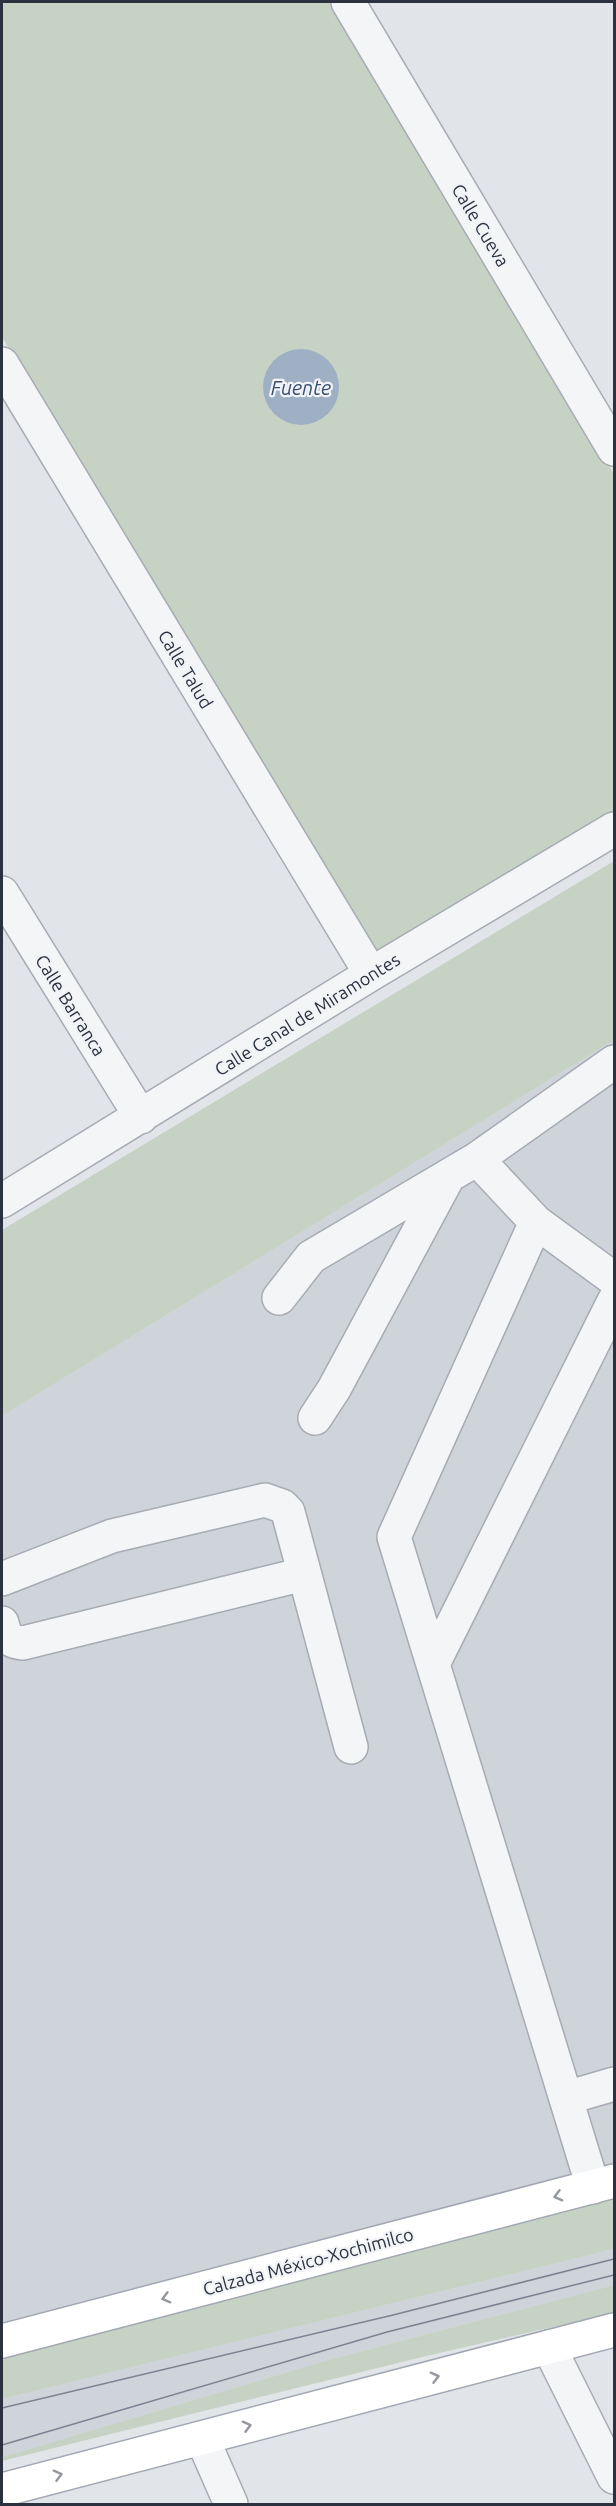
<svg xmlns="http://www.w3.org/2000/svg" width="616" height="2506" viewBox="0 0 616 2506" font-family="Ubuntu,sans-serif">
	<rect width="100%" height="100%" fill="#e1e4e9"/>
	<path fill="#cfd3da" d="M614,1040V2181L2,2339V1416Z
		M614,2249V2285L325,2361L2,2457V2399Z"/>
	<path fill="#c6d2c3" d="M2,2H331L614,474V814L370,959L2,337Z
		M614,861V1040L2,1416V1230Z
		M614,2199V2249L2,2399V2354Z
		M614,2285V2313L422,2357L2,2461V2457L325,2361Z"/>
	<path fill="#9fb0c5" d="M263 387a38 38 0 1 1 76 0a38 38 0 1 1-76 0Z"/>
	<g fill="none" stroke-linecap="round" stroke-linejoin="round">
		<defs>
			<path id="minor" d="M348,2L614,449
				M2,364L371,974
				M2,893L141,1117
				M477,1159L614,1062
				M2,1201L371,974L614,829
				M536,1222L394,1537L593,2187
				M279,1298L311,1257L477,1159L536,1222L614,1279
				M315,1418L334,1389L448,1177
				M2,1579L112,1536L265,1500L282,1506L288,1512L351,1747
				M2,1623C5,1636 9,1642 23,1643L304,1574
				M433,1664L614,1301
				M566,2098L614,2084
				M549,2347L614,2477
				M202,2438L231,2504"/>
			<path id="major" d="M2,2341L614,2181
				M2,2490L614,2330"/>
		</defs>
		<use href="#minor" stroke="#a7abb3" stroke-width="36"/>
		<use href="#major" stroke="#a2a8b3" stroke-width="36"/>
		<use href="#minor" stroke="#f4f5f7" stroke-width="33"/>
		<use href="#major" stroke="#fff" stroke-width="33"/>
		<path stroke="#7c8391" stroke-width="1.5" d="M2,2408L393,2315L614,2259
			M2,2445L387,2332L614,2275"/>
	</g>
	<defs><path id="oneway-chevron" d="M-2-3.5L2.5 0L-2 3.5" fill="none" stroke-width="1.6" stroke-linecap="round" stroke-linejoin="round" transform="scale(1.5)"/></defs>
	<g stroke="#95989f">
		<use href="#oneway-chevron" transform="translate(558 2196) rotate(165)"/>
		<use href="#oneway-chevron" transform="translate(166 2298) rotate(165)"/>
		<use href="#oneway-chevron" transform="translate(435 2377) rotate(-15)"/>
		<use href="#oneway-chevron" transform="translate(247 2426) rotate(-15)"/>
		<use href="#oneway-chevron" transform="translate(58 2475) rotate(-15)"/>
	</g>
	<g text-anchor="middle" dominant-baseline="central" stroke-width="4.5" stroke-linejoin="round" paint-order="stroke">
		<g font-size="18" fill="#2b313f" stroke="#f1f3f6">
			<text transform="translate(481 225) rotate(59)">Calle Cueva</text>
			<text transform="translate(186 669) rotate(59)">Calle Talud</text>
			<text transform="translate(71 1005) rotate(58)">Calle Barranca</text>
			<text transform="translate(307 1014) rotate(-32)">Calle Canal de Miramontes</text>
			<text transform="translate(308 2261) rotate(-15)">Calzada México-Xochimilco</text>
		</g>
		<g font-size="20" font-style="italic" fill="#384f6f" stroke="#f1f3f6">
			<text x="301" y="387">Fuente</text>
		</g>
	</g>
	<rect width="616" height="2506" fill="none" stroke="#2b313f" stroke-width="6"/>
</svg>
